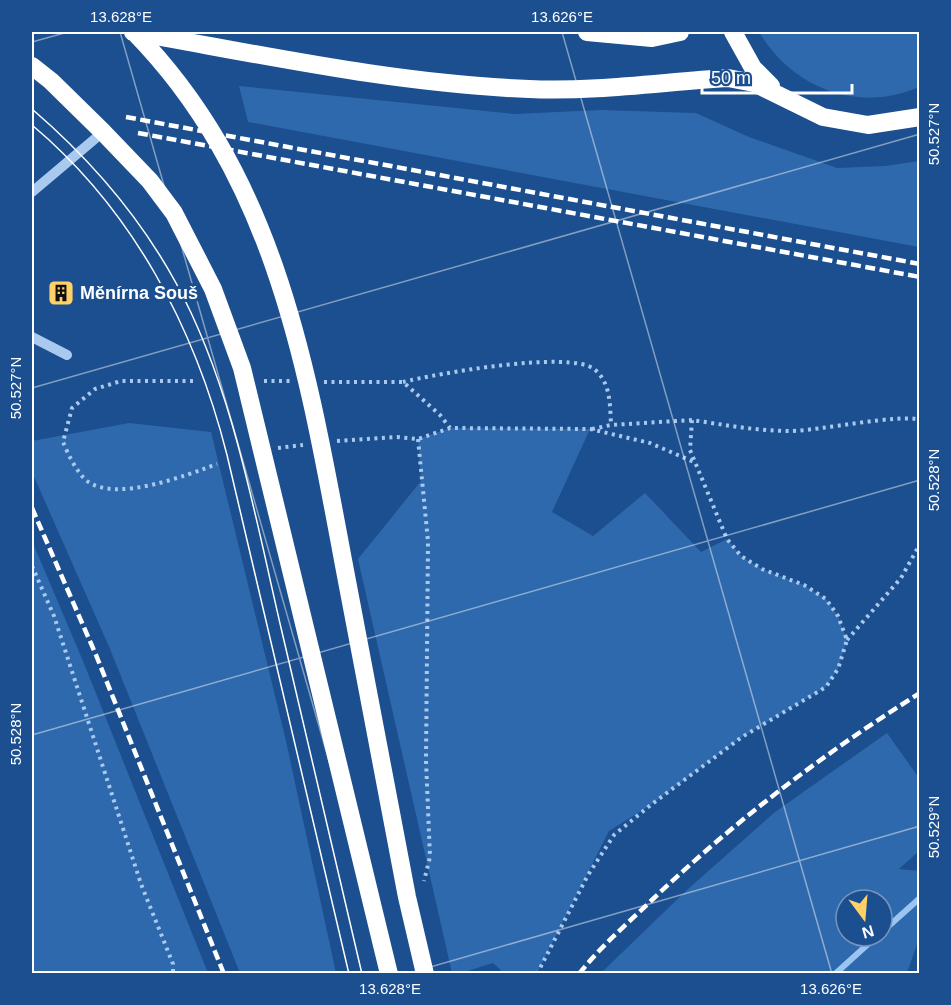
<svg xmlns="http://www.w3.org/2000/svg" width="951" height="1005" viewBox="0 0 951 1005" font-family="Arial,sans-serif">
	<rect width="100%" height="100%" fill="#1b4f8f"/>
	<path fill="#2e69ad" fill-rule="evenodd" d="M759,32H919V87C858,114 792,88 759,32Z
		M239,86L514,114L601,110L696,113L749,137L837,168L885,166L919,161V247L248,122Z
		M129,423L211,432L286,741L336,973H240L110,649L32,472V441Z
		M450,428L590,429L552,512L593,536L645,493L701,552L727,539L741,556L762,569L804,585L826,599L838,616L847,640L838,669L826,687L742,737L652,804L609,831L537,973H504L493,963L461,973H452L358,559L421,481L418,439Z
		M32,541L83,661L208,973H32Z
		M887,733L919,778V851L899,869L919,871V938L907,973H601L688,889L775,812ZM846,900H882V936H846Z"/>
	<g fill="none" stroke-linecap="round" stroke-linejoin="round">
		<path stroke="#9cc4f0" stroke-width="6" d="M882,932L920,898
			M835,974L877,936"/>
		<path stroke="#a9c9ee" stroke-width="4" stroke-dasharray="3 4.5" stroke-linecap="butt" d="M193,381H121L95,389L72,408L63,442C68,454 77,473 87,481C116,503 187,475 217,464
			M264,381H290
			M324,382H403L440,415L450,428
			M403,382C435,374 569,350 594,369C611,382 610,406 611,425
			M592,429L611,425L692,420
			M418,439L428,541L426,761L430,857L424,881
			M337,441L397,437L418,439L450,428L590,429L650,443L694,462
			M278,448L303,445
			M32,566L54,616L141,884L173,964V974
			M847,640L901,578L920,544
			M537,974L588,875L614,835L652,804L742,737L826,687L838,669L847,640L838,616L826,599L804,585L762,569L741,556L727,539L690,450L692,420C725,425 757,431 790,431C818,431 901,413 920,420"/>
		<path stroke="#a9c9ee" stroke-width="10" d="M32,192L103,132
			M32,337L67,355"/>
		<path stroke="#fff" stroke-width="18" d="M133,32C264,55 396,84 529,89C595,92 662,82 728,78L754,83L823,117L868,125L920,117
			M134,32C276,177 307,368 343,560C364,672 386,784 407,897L425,974
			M587,32L652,38L680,32
			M733,32L753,68L771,86
			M32,66L51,81L103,132L150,181L174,213L213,289L242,368L389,974"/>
		<path stroke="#fff" stroke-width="1.5" d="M32,109C89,158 140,217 176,283C233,387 255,517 282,632C308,746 335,860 362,974
			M32,125C133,210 195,328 227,455L349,974"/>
		<path stroke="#fff" stroke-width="4.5" stroke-dasharray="10 4.5" stroke-linecap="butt" d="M126,117L920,264
			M138,133L920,277
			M32,508L96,655L224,974
			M579,974C601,946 628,923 653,899C736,820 823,754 920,693"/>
	</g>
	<path fill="none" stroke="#fff" stroke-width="1.5" stroke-opacity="0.45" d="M120,32L390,974M562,32L832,974M32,42L68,32M32,388L920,134M32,735L920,480M406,974L920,826"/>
	<defs>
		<symbol id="building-square" viewBox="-11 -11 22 22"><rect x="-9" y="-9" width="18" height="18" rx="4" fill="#ffd166" stroke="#1b4f8f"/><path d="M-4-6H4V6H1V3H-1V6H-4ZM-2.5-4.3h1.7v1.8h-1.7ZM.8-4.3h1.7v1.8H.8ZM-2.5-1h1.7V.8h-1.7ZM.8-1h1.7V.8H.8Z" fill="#111"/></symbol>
	</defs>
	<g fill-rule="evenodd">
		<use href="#building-square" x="46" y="278" width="30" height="30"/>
	</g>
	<g text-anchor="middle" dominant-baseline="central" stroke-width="6" stroke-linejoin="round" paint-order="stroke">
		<g font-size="18" font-weight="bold" fill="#fff" stroke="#1b4f8f" text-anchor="start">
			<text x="80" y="293">Měnírna Souš</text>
		</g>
	</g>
	<rect width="951" height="1005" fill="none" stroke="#1b4f8f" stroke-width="66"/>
	<g transform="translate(864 918) rotate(164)"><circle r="28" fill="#1b4f8f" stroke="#7695bc" stroke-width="1.5"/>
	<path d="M0-4.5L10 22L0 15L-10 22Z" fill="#ffd166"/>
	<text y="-9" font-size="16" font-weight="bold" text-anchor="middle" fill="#ffffff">N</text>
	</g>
	<path d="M702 84v9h150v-9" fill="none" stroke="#ffffff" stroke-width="3"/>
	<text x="711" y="84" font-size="18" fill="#ffffff" stroke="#1b4f8f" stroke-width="4.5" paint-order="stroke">50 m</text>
	<rect x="33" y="33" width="885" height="939" fill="none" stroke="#fff" stroke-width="2"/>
	<g font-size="15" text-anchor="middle" fill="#fff">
		<text x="121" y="22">13.628°E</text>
		<text x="562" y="22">13.626°E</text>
		<text transform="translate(934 134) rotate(-90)" y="5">50.527°N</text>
		<text transform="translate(16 388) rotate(-90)" y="5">50.527°N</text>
		<text transform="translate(934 480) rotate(-90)" y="5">50.528°N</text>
		<text transform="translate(16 734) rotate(-90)" y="5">50.528°N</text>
		<text transform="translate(934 827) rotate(-90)" y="5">50.529°N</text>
		<text x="390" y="994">13.628°E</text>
		<text x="831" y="994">13.626°E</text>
	</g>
</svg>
